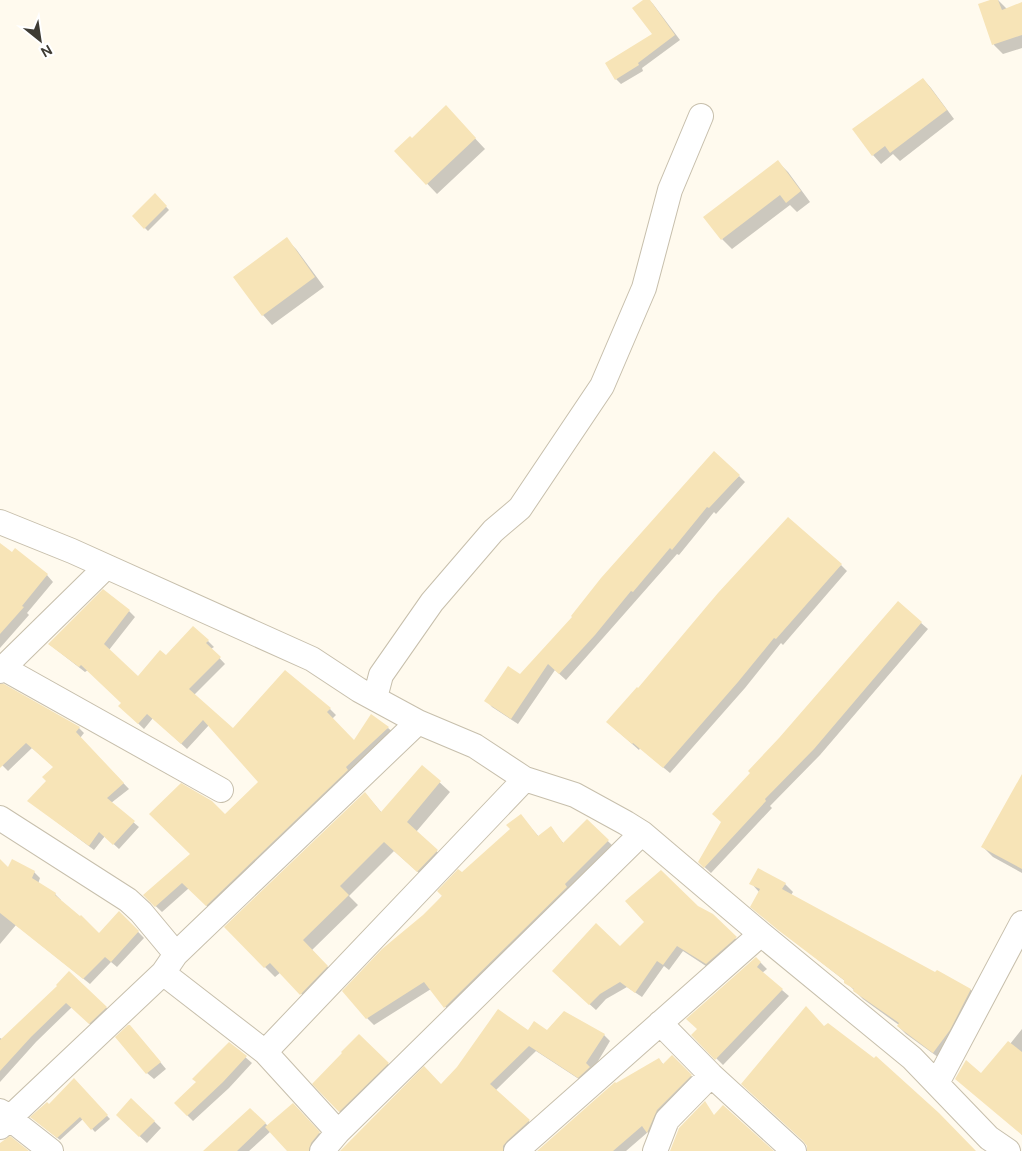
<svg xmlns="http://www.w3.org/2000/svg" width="1022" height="1151" viewBox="0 0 1022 1151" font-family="'DM Sans',sans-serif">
	<rect width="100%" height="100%" fill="#fffaee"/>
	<path fill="#0003" d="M645,0H649L653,4L680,40L642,68L643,71L621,84L616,79L654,34Z
		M994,0H998L1007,9L1022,4V48L1003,54L994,45L980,5Z
		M923,79L931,88L954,119L900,161L893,154L881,164L873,155Z
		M455,117L485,149L437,194L396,151L412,139Z
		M778,162L788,172L810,202L797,212L790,205L732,249L722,239Z
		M155,195L169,210L148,231L133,216Z
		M286,239L296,249L324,287L272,325L263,315Z
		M739,476L745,482L716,514L714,512L679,555L677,554L566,680L555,670L518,724L492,707L486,700L520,675Z
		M0,545L47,575L53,582L27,613L29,615L0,648Z
		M841,565L847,571L783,645L781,643L745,688L670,773L640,748L639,750L614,728Z
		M898,603L928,629L820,755L770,806L772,808L711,873L699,862L752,773Z
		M129,611L135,617L109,650L138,678L167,657L208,641L214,647L211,649L225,664L194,695L233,730L330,709L336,715L332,719L354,741L388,728L394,733L212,911L189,888L162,912L144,895L192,854L225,815L260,782L209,725L187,749L153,718L144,729L125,711L122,703L88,670L85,672L49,644Z
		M0,685L79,728L84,733L80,738L129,789L111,803L139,827L119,849L105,836L94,850L29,801L48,781L54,767L32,748L8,771L0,763Z
		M422,766L450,792L416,832L447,861L428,881L394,851L349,896L358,905L312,950L337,977L311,1004L281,972L275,977L225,927L365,793L382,813Z
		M1022,777V873L993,857L983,847Z
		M521,816L539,837L551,828L564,844L587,821L615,848L452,1015L431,989L374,1025L367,1018L424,916L462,874L512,829Z
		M0,861L9,869L12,861L34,872L40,878L38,884L55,894L61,900L60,902L99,934L119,912L144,938L117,967L111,962L90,984L16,925L0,944Z
		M751,883L785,884L793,892L791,895L936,974L937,972L971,990L979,998L942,1060L906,1034L898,1026L899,1025L863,999L845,981L760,914L759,892Z
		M698,907L712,915L741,944L712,970L683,951L669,970L664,966L642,997L627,987L606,999L596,1010L559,977L620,947L645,923Z
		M756,958L767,969L762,973L789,996L723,1065L693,1035Z
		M69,973L112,1013L95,1029L72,1007L36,1042L0,1082V1038L2,1039L59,987Z
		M564,1012L604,1035L610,1041L585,1083L536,1051L496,1090L535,1127L510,1151H342L441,1085L528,1032L547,1031Z
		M1022,1029V1135L981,1074L1010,1044Z
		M136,1033L166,1069L154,1079L147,1073Z
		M359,1036L396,1072L348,1120L339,1111Z
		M229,1043L252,1063L229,1088L193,1121L175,1103L197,1082Z
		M672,1057L697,1082L654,1138L648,1132L626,1151H539L616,1085L659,1060L664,1065Z
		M74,1080L110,1119L95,1132L83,1119L60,1140L35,1120Z
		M132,1100L161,1128L147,1143L117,1115Z
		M250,1109L268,1126L298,1110L325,1139L317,1151H289L271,1131L249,1151H205Z"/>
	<path fill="#f7e4b7" d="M643,0H650L675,35L638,63L639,65L615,80L605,63L652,34L632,8Z
		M990,0H998L1002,10L1022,2V35L992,45L978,4Z
		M923,78L947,110L890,153L885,146L872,156L852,129Z
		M446,105L476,138L426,185L394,151L410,136L412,138Z
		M778,160L801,191L786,203L780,195L721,240L703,217Z
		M155,193L167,206L144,229L132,216Z
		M287,237L315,277L262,316L233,277Z
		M714,451L740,475L709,508L707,507L672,550L670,548L633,592L631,591L595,635L559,674L548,664L511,719L484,701L508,666L520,674L572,617L571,616L601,578Z
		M788,517L842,564L776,639L774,638L738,682L663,768L633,743L632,744L606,722L637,687L638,688L718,593Z
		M0,543L12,552L15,548L48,574L22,606L24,607L0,634Z
		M103,589L130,610L104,644L138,676L160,650L166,655L193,626L209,640L206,643L221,657L189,689L233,728L285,670L331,708L327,712L354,740L371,714L389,727L346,767L348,770L206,906L182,883L155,907L143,895L190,854L149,814L181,783L212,801L225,814L258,782L203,720L181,744L147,714L138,724L118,706L121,703L81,665L79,667L48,644Z
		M898,601L922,622L814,749L765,799L766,801L704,868L698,862L721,822L712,814L750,773L748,771L779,738Z
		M0,684H4L80,727L76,732L124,783L107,798L135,821L113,845L99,832L89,846L27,801L46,781L42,777L53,767L26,743L0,768Z
		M422,765L441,781L407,822L438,850L417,872L384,842L340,886L349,895L303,940L328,966L300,995L270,963L264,968L224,927L365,792L381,812Z
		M1022,774V869L981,847Z
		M521,814L538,836L551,826L563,843L587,819L609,840L565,884L567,887L444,1008L424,982L366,1019L342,991L382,949L423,915L442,896L437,891L458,869L462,872L510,829L506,825Z
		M0,859L8,867L12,859L35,871L32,878L56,893L55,895L80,916L81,915L99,933L119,911L139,931L111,962L105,957L83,979L0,913Z
		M758,868L786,883L782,889L935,972L937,970L971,989L950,1030L933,1053L897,1026L899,1023L853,991L854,989L844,983V980L778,930L750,907L760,889L749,884Z
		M661,870L698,906L713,914L737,937L706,964L677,946L663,965L657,961L635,993L620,982L600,994L589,1005L552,971L596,923L620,946L644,922L625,901Z
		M756,957L761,962L757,967L783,989L715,1060L691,1035L697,1029L686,1019Z
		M69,971L107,1007L89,1024L66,1003L31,1037L0,1071V1040L57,986L56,985Z
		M806,1006L824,1026L828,1023L874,1058L876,1056L939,1113L976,1151H807V1146L803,1141L741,1084Z
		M498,1009L528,1030L534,1021L547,1030L564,1011L605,1034L586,1063L590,1067L578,1078L529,1046L490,1084L530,1120L507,1141L503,1146V1151H340L424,1066L441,1084L457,1067Z
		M128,1025H130L161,1062L146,1074L115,1037Z
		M359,1034L389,1063L339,1112L312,1084L342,1053L341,1052Z
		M1008,1041L1022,1052V1135L955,1079L966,1060L981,1073Z
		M229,1042L247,1056L223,1082L187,1116L174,1103L196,1082L192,1079Z
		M672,1055L692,1075L657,1110L647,1133L642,1126L613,1151H537L615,1082L616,1083L659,1058L663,1064Z
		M74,1078L108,1115L91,1130L80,1117L57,1138L30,1117L47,1102L49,1104Z
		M131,1098L155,1121L139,1137L116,1115Z
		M705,1101L714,1115L723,1105L774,1151H670L679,1128Z
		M293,1103L320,1132L311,1143L309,1151H287L265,1127Z
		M250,1108L266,1123L237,1151H203Z
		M10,1136L29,1151H0V1143Z"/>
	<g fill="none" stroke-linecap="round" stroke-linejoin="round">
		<defs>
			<path id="street" d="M0,522L72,551L312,659L359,690L418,722L475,746L525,779L575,795L626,823L642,833L761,934L912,1058L989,1138L1008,1151
				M3,668L221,790
				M0,671L106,567
				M375,698L381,675L432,602L493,531L520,508L602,386L644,288L670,190L701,116
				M0,818L128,900L141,912L176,954
				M163,973L265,1052L338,1132
				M660,1023L711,1075L794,1151
				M265,1052L525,779
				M937,1083L1022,923
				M0,1111L51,1151
				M0,1127L163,973L176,954L418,722
				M322,1151L338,1132L642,833
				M516,1151L761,934
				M655,1151L667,1120L711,1075"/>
		</defs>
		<use href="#street" stroke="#c7bfac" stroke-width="26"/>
		<use href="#street" stroke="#fff" stroke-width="24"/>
	</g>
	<g transform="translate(40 40) rotate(150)" stroke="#ffffff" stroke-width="4" paint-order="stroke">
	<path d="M0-4L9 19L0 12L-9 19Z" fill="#3e3b33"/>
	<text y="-8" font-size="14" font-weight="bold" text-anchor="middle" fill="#3e3b33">N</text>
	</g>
</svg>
